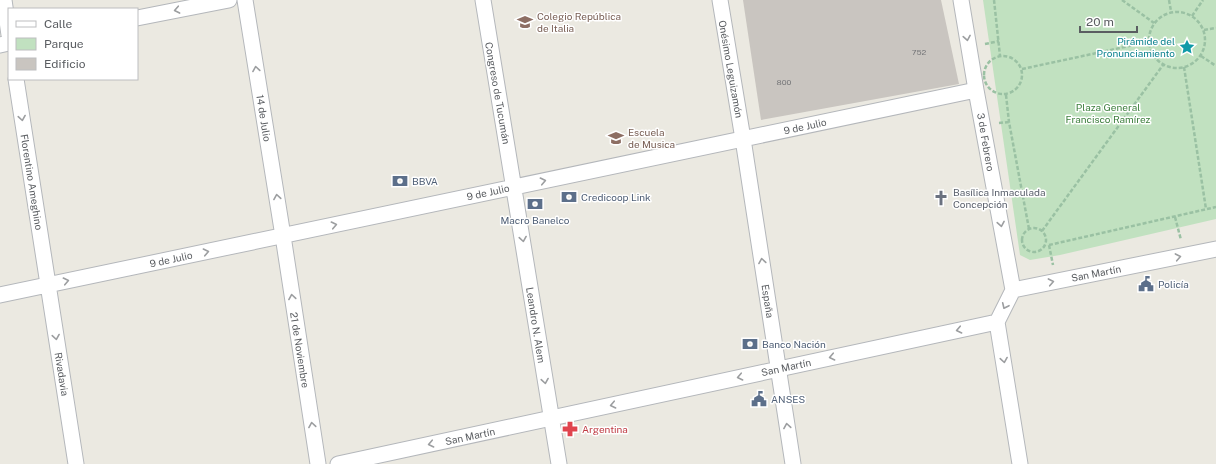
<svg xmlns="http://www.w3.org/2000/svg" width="1216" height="464" viewBox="0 0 1216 464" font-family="'Public Sans',sans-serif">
	<rect width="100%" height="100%" fill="#ebe9e1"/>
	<path fill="#c1e1c0" d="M983,0H1216V219L1060,255L1030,260L1020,255Z"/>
	<path fill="#c9c5c0" d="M743,0H941L959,84L761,120Z"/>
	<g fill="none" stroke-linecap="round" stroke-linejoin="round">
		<defs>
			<path id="street" d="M4,0L9,35
				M245,0L283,236L318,464
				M483,0L559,464
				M720,0L743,139L793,464
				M961,0L976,90L1013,290
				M137,18L229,0
				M0,45L9,43
				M16,79L76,464
				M1013,290L1216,249
				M0,295L976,90
				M997,322L1020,464
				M997,322L1013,290
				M338,464L997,322"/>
		</defs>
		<use href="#street" stroke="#b4b7bb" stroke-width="17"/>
		<path stroke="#9ac1a3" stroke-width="2.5" stroke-dasharray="4 2" stroke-linecap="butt" d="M994,0L1000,56
			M1122,0L1154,23
			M1169,0L1171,11
			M1149 40a28 28 0 1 1 56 0a28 28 0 1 1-56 0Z
			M1192,16L1203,0
			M1204,30L1216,28
			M985,44L999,41
			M984 75a19 19 0 1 1 38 0a19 19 0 1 1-38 0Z
			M1201,56L1216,66
			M1184,67L1206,209
			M1022,69L1148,42
			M1006,95L1009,122L1029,229
			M999,123L1009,122
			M1175,217L1181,240
			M1022 240a12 12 0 1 1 24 0a12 12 0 1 1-24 0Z
			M1042,231L1163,65
			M1049,245L1216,207
			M1049,245L1053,265"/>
		<use href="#street" stroke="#fff" stroke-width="15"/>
	</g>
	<defs><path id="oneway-chevron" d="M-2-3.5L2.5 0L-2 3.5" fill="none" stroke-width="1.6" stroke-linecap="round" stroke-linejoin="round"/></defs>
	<g stroke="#9c9ea0">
		<use href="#oneway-chevron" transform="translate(177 10) rotate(169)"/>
		<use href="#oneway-chevron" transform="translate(967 38) rotate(80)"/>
		<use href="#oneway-chevron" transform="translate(256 69) rotate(-99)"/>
		<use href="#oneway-chevron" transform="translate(22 118) rotate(81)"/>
		<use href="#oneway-chevron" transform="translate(543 181) rotate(-12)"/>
		<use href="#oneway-chevron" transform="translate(277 197) rotate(-99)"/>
		<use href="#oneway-chevron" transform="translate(1001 224) rotate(80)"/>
		<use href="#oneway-chevron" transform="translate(334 225) rotate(-12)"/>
		<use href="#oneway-chevron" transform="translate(523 239) rotate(81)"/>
		<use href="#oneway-chevron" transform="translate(206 252) rotate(-12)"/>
		<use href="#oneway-chevron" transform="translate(1178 257) rotate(-11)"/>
		<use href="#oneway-chevron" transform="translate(762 261) rotate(-99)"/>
		<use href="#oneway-chevron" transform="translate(66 281) rotate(-12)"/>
		<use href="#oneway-chevron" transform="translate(1051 282) rotate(-11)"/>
		<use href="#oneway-chevron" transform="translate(292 297) rotate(-99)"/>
		<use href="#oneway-chevron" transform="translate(1005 306) rotate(115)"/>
		<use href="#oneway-chevron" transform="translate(959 330) rotate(168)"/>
		<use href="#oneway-chevron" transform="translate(56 337) rotate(81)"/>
		<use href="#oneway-chevron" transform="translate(832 357) rotate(168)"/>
		<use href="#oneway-chevron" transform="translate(1004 360) rotate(81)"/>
		<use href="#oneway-chevron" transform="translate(740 377) rotate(168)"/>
		<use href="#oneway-chevron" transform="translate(545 381) rotate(81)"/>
		<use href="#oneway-chevron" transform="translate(613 405) rotate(168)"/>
		<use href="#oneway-chevron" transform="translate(312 425) rotate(-99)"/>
		<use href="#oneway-chevron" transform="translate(787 426) rotate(-99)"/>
		<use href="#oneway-chevron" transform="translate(431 444) rotate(168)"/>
	</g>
	<defs>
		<symbol id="school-bare" viewBox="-9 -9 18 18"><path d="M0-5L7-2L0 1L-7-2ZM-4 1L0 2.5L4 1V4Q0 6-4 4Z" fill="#8d6e63" stroke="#fff" stroke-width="2.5" paint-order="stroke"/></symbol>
		<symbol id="sight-bare" viewBox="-9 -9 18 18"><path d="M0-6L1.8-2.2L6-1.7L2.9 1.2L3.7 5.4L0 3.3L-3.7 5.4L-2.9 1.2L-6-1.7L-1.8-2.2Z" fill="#0f9aa8" stroke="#fff" stroke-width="2.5" paint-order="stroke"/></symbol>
		<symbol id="bank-bare" viewBox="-9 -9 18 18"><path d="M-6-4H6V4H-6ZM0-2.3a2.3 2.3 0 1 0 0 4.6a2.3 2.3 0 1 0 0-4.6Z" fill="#5c6f8a" stroke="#fff" stroke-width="2.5" paint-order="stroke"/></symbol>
		<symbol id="church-bare" viewBox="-9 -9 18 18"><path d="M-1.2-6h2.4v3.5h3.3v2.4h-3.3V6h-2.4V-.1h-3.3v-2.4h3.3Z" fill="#6b7280" stroke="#fff" stroke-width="2.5" paint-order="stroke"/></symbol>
		<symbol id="civic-bare" viewBox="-9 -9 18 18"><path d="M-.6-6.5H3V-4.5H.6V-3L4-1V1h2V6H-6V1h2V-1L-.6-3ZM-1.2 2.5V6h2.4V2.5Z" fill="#5c6f8a" stroke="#fff" stroke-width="2.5" paint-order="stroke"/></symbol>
		<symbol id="pharmacy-bare" viewBox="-9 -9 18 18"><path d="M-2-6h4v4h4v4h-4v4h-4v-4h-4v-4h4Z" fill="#e0444e" stroke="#fff" stroke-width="2.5" paint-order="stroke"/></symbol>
	</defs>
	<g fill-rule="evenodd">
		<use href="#school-bare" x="514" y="11" width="22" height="22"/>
		<use href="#sight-bare" x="1176" y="36" width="22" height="22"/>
		<use href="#school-bare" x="605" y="127" width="22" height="22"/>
		<use href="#bank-bare" x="389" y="170" width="22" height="22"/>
		<use href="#bank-bare" x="558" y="186" width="22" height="22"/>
		<use href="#church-bare" x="930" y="187" width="22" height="22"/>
		<use href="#bank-bare" x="524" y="193" width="22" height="22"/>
		<use href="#civic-bare" x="1135" y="273" width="22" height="22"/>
		<use href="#bank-bare" x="739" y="333" width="22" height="22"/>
		<use href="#civic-bare" x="748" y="388" width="22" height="22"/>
		<use href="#pharmacy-bare" x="559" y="418" width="22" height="22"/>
	</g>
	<g text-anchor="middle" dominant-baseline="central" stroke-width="3" stroke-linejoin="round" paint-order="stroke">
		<g font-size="8" fill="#767779">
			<text x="919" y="52">752</text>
			<text x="784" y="82">800</text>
		</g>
		<g font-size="10" fill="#785e54" stroke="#fff" text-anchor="start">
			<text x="537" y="16">Colegio República<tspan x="537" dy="12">de Italia</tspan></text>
			<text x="628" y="132">Escuela<tspan x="628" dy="12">de Musica</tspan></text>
		</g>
		<g font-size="10" fill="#0d838f" stroke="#fff" text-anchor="end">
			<text x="1175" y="41">Pirámide del<tspan x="1175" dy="12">Pronunciamiento</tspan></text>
		</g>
		<g font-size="10" fill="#5a5d61" stroke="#fff">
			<text transform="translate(731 69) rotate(80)">Onésimo Leguizamón</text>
			<text transform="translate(498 93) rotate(80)">Congreso de Tucumán</text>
			<text transform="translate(264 118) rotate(81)">14 de Julio</text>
			<text transform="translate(805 126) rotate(-12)">9 de Julio</text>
			<text transform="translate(986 142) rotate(80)">3 de Febrero</text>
			<text transform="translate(32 182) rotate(81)">Florentino Ameghino</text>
			<text transform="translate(488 192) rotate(-12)">9 de Julio</text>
			<text transform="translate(171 259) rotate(-12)">9 de Julio</text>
			<text transform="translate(1096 273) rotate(-11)">San Martín</text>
			<text transform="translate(768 301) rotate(81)">España</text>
			<text transform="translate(536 325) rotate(81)">Leandro N. Alem</text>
			<text transform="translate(300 350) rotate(81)">21 de Noviembre</text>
			<text transform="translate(786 367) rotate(-12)">San Martín</text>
			<text transform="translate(62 374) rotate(81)">Rivadavia</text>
			<text transform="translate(470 436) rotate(-12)">San Martín</text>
		</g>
		<g font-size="10" fill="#3c7e3c" stroke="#fff">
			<text x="1108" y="107">Plaza General<tspan x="1108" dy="12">Francisco Ramírez</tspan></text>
		</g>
		<g font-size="10" fill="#4e5e75" stroke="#fff" text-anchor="start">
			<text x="412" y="181">BBVA</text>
			<text x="581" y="197">Credicoop Link</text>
			<text x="535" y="220" text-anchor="middle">Macro Banelco</text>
			<text x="1158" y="284">Policía</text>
			<text x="762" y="344">Banco Nación</text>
			<text x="771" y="399">ANSES</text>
		</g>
		<g font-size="10" fill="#5b616d" stroke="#fff" text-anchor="start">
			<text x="953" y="192">Basílica Inmaculada<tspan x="953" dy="12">Concepción</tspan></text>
		</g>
		<g font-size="10" fill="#be3a42" stroke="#fff" text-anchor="start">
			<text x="582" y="429">Argentina</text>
		</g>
	</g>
	<rect x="8" y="8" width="130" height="72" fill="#ffffff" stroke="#bdbec0"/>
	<rect x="16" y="21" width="20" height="6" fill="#ffffff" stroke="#bdbec0"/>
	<text x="44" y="28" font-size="12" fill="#5a5d61">Calle</text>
	<rect x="16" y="38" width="20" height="12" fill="#c1e1c0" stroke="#bdbec0"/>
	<text x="44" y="48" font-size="12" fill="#5a5d61">Parque</text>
	<rect x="16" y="58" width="20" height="12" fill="#c9c5c0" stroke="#bdbec0"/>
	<text x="44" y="68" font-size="12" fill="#5a5d61">Edificio</text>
	<path d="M1080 26v6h57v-6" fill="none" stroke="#5a5d61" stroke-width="2"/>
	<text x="1086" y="26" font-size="12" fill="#5a5d61" stroke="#ffffff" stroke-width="3" paint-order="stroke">20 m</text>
</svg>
